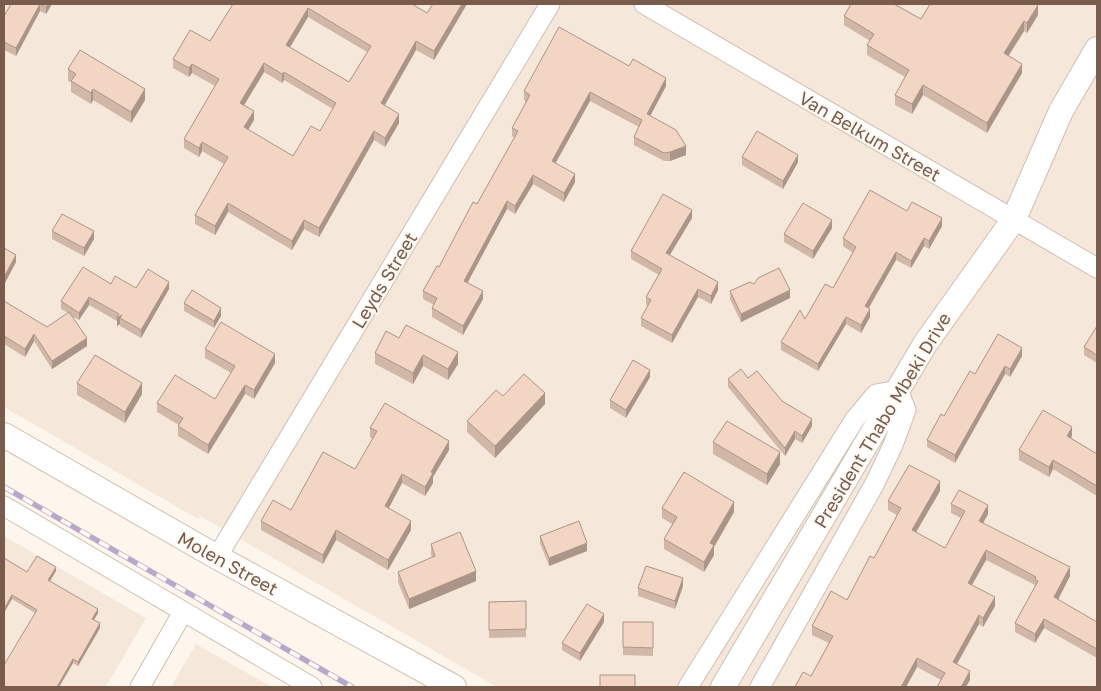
<svg xmlns="http://www.w3.org/2000/svg" width="1101" height="691" viewBox="0 0 1101 691" font-family="'Golos Text',sans-serif">
	<rect width="100%" height="100%" fill="#fdf6ec"/>
	<path fill="#f5e8da" d="M4,4H1097V687H497L200,516L198,519L4,407Z
		M4,536L146,618L106,687H4Z
		M196,644L272,687H171Z"/>
	<g fill="none" stroke-linecap="round" stroke-linejoin="round">
		<defs>
			<path id="minor" d="M644,4L1097,268
				M4,506L312,687
				M217,557L550,4
				M140,687L183,612
				M688,687L855,419L876,394L898,390L906,410L893,445L874,485L760,687"/>
			<path id="tertiary" d="M4,435L217,557L454,687
				M723,687L925,344L1014,219L1061,111L1097,49"/>
		</defs>
		<use href="#minor" stroke="#d1beb0" stroke-width="21"/>
		<use href="#tertiary" stroke="#d1beb0" stroke-width="26"/>
		<use href="#minor" stroke="#fff" stroke-width="19"/>
		<use href="#tertiary" stroke="#fff" stroke-width="24"/>
		<defs>
			<path id="rail" d="M4,487L352,687"/>
		</defs>
		<use href="#rail" stroke="#b9a8c9" stroke-width="5.5"/>
		<use href="#rail" stroke="#fffaf3" stroke-width="4" stroke-dasharray="11" stroke-linecap="butt"/>
	</g>
	<path fill="#d1b7a8" fill-rule="evenodd" d="M11,4H52L46,14L40,11L16,56L4,50V17Z
		M233,4L427,13L433,4H467L434,60L416,50L384,105L399,123L385,147L374,140L319,237L304,229L292,250L228,212L215,235L195,224V215L224,164L202,151L199,157L184,148V139L215,86L192,73L189,77L173,68V59L210,41ZM308,17L367,52L349,82L290,47ZM264,72L282,83L284,80L333,109L320,131L293,156L248,130L254,120L244,105Z
		M848,4H894L921,19L1038,15L1027,33L1024,31L1009,55L1022,73L987,133L923,95L912,114L895,105V95L905,77L867,55V45L870,41L844,25V16L851,5Z
		M68,69L145,100L131,123L93,100L91,104L71,92V82L68,81Z
		M666,86L650,116L686,155L670,161H664L634,145V137L639,127L590,101L556,163L575,182L564,202L533,184L515,214L507,209L468,282L483,299L463,335L432,317V308L434,305L423,299V291L439,267L477,204L515,138L512,136V128L526,102L524,100V91Z
		M742,157L798,162L783,189L742,165Z
		M907,211L942,226L929,249L924,246L911,268L896,260L869,308L870,317L861,333L846,324L818,371L781,350V342L805,319L833,288L853,253L843,246V238Z
		M692,218L670,255L718,290L711,304L698,297L672,343L641,326V318L648,306L646,305V297L659,275L631,259V251Z
		M832,228L813,259L784,242V234Z
		M52,231L94,239L84,256L52,239Z
		M111,284L136,288L169,289L141,338L120,326V324L117,326V321L89,305L79,320L71,316L87,346L52,369L34,341L25,357L4,344V301L47,327L68,313L61,309V301Z
		M754,284L790,298L741,322L730,299V291Z
		M184,303L221,316L214,328L184,311Z
		M1097,326V363L1084,355V347Z
		M399,338L458,364L448,380L423,366L413,384L375,364V353Z
		M205,349L275,363L254,399L245,394L208,454L178,436V426L179,425L157,412V403L215,399L231,373L205,358Z
		M1022,356L1010,377L1005,374L955,463L927,447V440L975,374Z
		M650,377L626,418L610,408V400Z
		M748,378L782,401L812,426L802,443L795,439L785,456L728,387V379Z
		M77,383L142,394L125,423L77,395Z
		M503,396L545,404L495,458L467,432V421Z
		M370,428L449,450L433,477V483L425,496L402,483L389,508L411,530L388,570L336,540L323,564L261,530V521L291,510L355,469L373,439L370,437Z
		M1072,436L1071,438L1097,454V496L1053,469L1049,477L1019,460V450Z
		M713,442L780,464L767,485L713,454Z
		M940,491L916,532L945,548L961,518L951,513V504L988,514L983,523L1070,576L1058,600L1097,622V658L1044,628L1035,643L1015,632V623L1035,587V585L986,560L972,585L995,606L983,627L979,624L957,664L970,680H941L917,667L906,687H795L811,676L829,643L812,635V626L847,600L874,558L897,515L888,510V501Z
		M662,508L734,512L714,547V555L704,572L664,549V539L672,524L662,518Z
		M540,536L587,551L549,566L540,543Z
		M431,544L476,581L409,609L398,582V572L432,558L431,555Z
		M4,558L27,572L56,571L50,581L98,613L94,620L100,628L78,666L73,663L59,687H4L35,613L12,599Z
		M683,586L675,609L638,596V588Z
		M526,601V637L489,638V602Z
		M604,622L580,661L562,650V643Z
		M623,622H653V656L623,655Z"/>
	<path fill="#aa9588" d="M40,4V11L16,56V48Z
		M48,4H52L46,14V7Z
		M462,4H467L434,60V51Z
		M1038,5V15L1027,33V23Z
		M308,8V17L286,54V45Z
		M1024,21V31L1004,63V53Z
		M416,41V50L381,112V103Z
		M264,63V72L240,112V103Z
		M192,64V73L189,77V68Z
		M1022,64V73L987,133V123Z
		M284,72V80L282,83V74Z
		M666,78V86L647,122V114Z
		M923,85V95L912,114V104Z
		M93,89V100L91,104V93Z
		M145,89V100L131,123V112Z
		M590,92V101L552,169V161Z
		M254,111V120L244,136V127Z
		M399,114V123L385,147V138Z
		M374,131V140L319,237V228Z
		M202,142V151L199,157V148Z
		M686,146V155L670,161V152Z
		M798,155V162L783,189V181Z
		M575,174V182L564,202V193Z
		M533,175V184L515,214V206Z
		M507,201V209L464,289V281Z
		M228,203V212L215,235V226Z
		M692,210V218L666,261V253Z
		M942,218V226L929,249V241Z
		M304,220V229L292,250V241Z
		M832,220V228L813,259V251Z
		M94,231V239L84,256V248Z
		M924,238V246L911,268V261Z
		M896,252V260L865,314V306Z
		M16,255V262L4,285V277Z
		M169,282V289L141,338V330Z
		M718,282V290L711,304V296Z
		M698,289V297L672,343V335Z
		M790,290V298L741,322V314Z
		M483,291V299L463,335V326Z
		M89,297V305L79,320V313Z
		M221,308V316L214,328V321Z
		M870,309V317L861,333V325Z
		M122,315L120,318V324L117,326V318Z
		M846,317V324L818,371V364Z
		M34,334V341L25,357V349Z
		M87,338V346L52,369V361Z
		M1022,348V356L1010,377V369Z
		M458,352V364L448,380V369Z
		M275,354V363L254,399V390Z
		M423,355V366L413,384V373Z
		M1005,366V374L955,463V455Z
		M650,370V377L626,418V410Z
		M142,383V394L125,423V412Z
		M245,385V394L208,454V445Z
		M545,393V404L495,458V446Z
		M812,419V426L802,443V436Z
		M1072,427V436L1067,445V436Z
		M795,431V439L785,456V448Z
		M449,441V450L433,477V483L425,496V487L431,472Z
		M780,452V464L767,485V474Z
		M1053,460V469L1049,477V467Z
		M402,474V483L385,515V506Z
		M940,481V491L912,539V530Z
		M734,502V512L714,547V555L704,572V562L710,543Z
		M988,505V514L979,530V521Z
		M411,521V530L388,570V560Z
		M336,530V540L323,564V555Z
		M587,543V551L549,566V558Z
		M986,550V560L968,592V583Z
		M56,567V571L48,584V580Z
		M1070,567V576L1054,607V597Z
		M476,571V581L409,609V599Z
		M683,578V586L675,609V601Z
		M12,595V599L4,613V609Z
		M995,597V606L983,627V618Z
		M98,609V613L92,623V619Z
		M604,614V622L580,661V653Z
		M979,615V624L953,671V662Z
		M1044,619V628L1035,643V634Z
		M100,623V628L78,666V662Z
		M917,658V667L906,687H901Z
		M73,659V663L59,687H57Z
		M970,671V680L966,687H961Z"/>
	<path fill="#f3d5c3" stroke="#aa9588" fill-rule="evenodd" d="M11,4H40L16,48L4,42V16Z
		M40,4H48L46,7Z
		M233,4H412L427,13L433,4H462L434,51L416,41L381,103L399,114L385,138L374,131L319,228L304,220L292,241L228,203L215,226L195,215L228,157L202,142L199,148L184,139L219,79L192,64L189,68L173,59L190,30L210,41ZM308,8L371,46L349,82L286,45ZM264,63L282,74L284,72L336,103L320,131L311,126L293,156L244,127L254,111L240,103Z
		M851,4H894L921,19L930,4H1035L1038,5L1027,23L1024,21L1004,53L1022,64L987,123L923,85L912,104L895,95L909,70L867,45L874,34L844,16Z
		M559,27L629,66L633,59L666,78L647,114L676,130L686,146L670,152L664,153L634,137L642,120L590,92L552,161L575,174L564,193L533,175L515,206L507,201L464,281L483,291L463,326L432,308L437,298L423,291L437,266L439,267L473,202L477,204L518,131L512,128L530,95L524,91Z
		M80,50L145,89L131,112L93,89L91,93L71,81L76,74L68,69Z
		M757,131L798,155L783,181L742,157Z
		M870,190L907,211L912,202L942,218L929,241L924,238L911,261L896,252L865,306L870,309L861,325L846,317L818,364L781,342L800,310L805,319L825,284L833,288L856,247L843,238Z
		M663,194L692,210L666,253L718,282L711,296L698,289L672,335L641,318L651,300L646,297L662,269L631,251Z
		M803,203L832,220L813,251L784,234Z
		M62,214L94,231L84,248L52,231Z
		M4,248L16,255L4,277Z
		M83,267L111,284L115,276L136,288L148,269L169,282L141,330L120,318L122,315L117,318L119,314L89,297L79,313L61,301Z
		M779,268L790,290L741,314L730,291L750,282L754,284L758,278Z
		M192,290L221,308L214,321L184,303Z
		M4,301L47,327L69,312L87,338L52,361L34,334L25,349L4,336Z
		M221,322L275,354L254,390L245,385L208,445L178,426L183,418L157,403L175,375L215,399L235,366L205,349Z
		M406,325L458,352L448,369L423,355L413,373L375,353L386,331L399,338Z
		M1097,326V355L1084,347Z
		M998,334L1022,348L1010,369L1005,366L955,455L927,440L941,414L944,416L970,371L975,374Z
		M95,355L142,383L125,412L77,383Z
		M633,360L650,370L626,410L610,400Z
		M741,369L748,378L757,371L782,401L812,419L802,436L795,431L785,448L728,379Z
		M524,374L545,393L495,446L467,421L496,390L503,396Z
		M385,403L449,441L431,472L433,473L425,487L402,474L385,506L411,521L388,560L336,530L323,555L261,521L273,500L291,510L323,452L355,469L377,431L370,428Z
		M1043,410L1072,427L1067,436L1097,454V486L1053,460L1049,467L1019,450Z
		M727,421L780,452L767,474L713,442Z
		M909,465L940,481L912,530L945,548L965,511L951,504L959,490L988,505L979,521L1070,567L1054,597L1097,622V649L1044,619L1035,634L1015,623L1038,581L1035,580L1036,577L986,550L968,583L995,597L983,618L979,615L953,662L970,671L961,687H937L945,673L917,658L901,687H795L803,672L811,676L833,636L812,626L831,591L847,600L870,556L874,558L901,508L888,501Z
		M684,472L734,502L710,543L714,545L704,562L664,539L677,517L662,508Z
		M579,521L587,543L549,558L540,536Z
		M460,532L476,571L409,599L398,572L435,556L431,544Z
		M37,556L56,567L48,580L98,609L92,619L100,623L78,662L73,659L57,687H4V665L37,610L12,595L4,609V558L27,572Z
		M646,566L683,578L675,601L638,588Z
		M526,601V629L489,630V602Z
		M587,604L604,614L580,653L562,643Z
		M623,622H653V648L623,647Z
		M600,675H635V687H600Z"/>
	<g text-anchor="middle" dominant-baseline="central" stroke-width="4" stroke-linejoin="round" paint-order="stroke">
		<g font-size="18" fill="#7a5c4d" stroke="#fffaf3">
			<text transform="translate(870 136) rotate(30)">Van Belkum Street</text>
			<text transform="translate(384 280) rotate(-59)">Leyds Street</text>
			<text transform="translate(882 420) rotate(-59)">President Thabo Mbeki Drive</text>
			<text transform="translate(228 563) rotate(29)">Molen Street</text>
		</g>
	</g>
	<rect width="1101" height="691" fill="none" stroke="#7a5c4d" stroke-width="10"/>
</svg>
